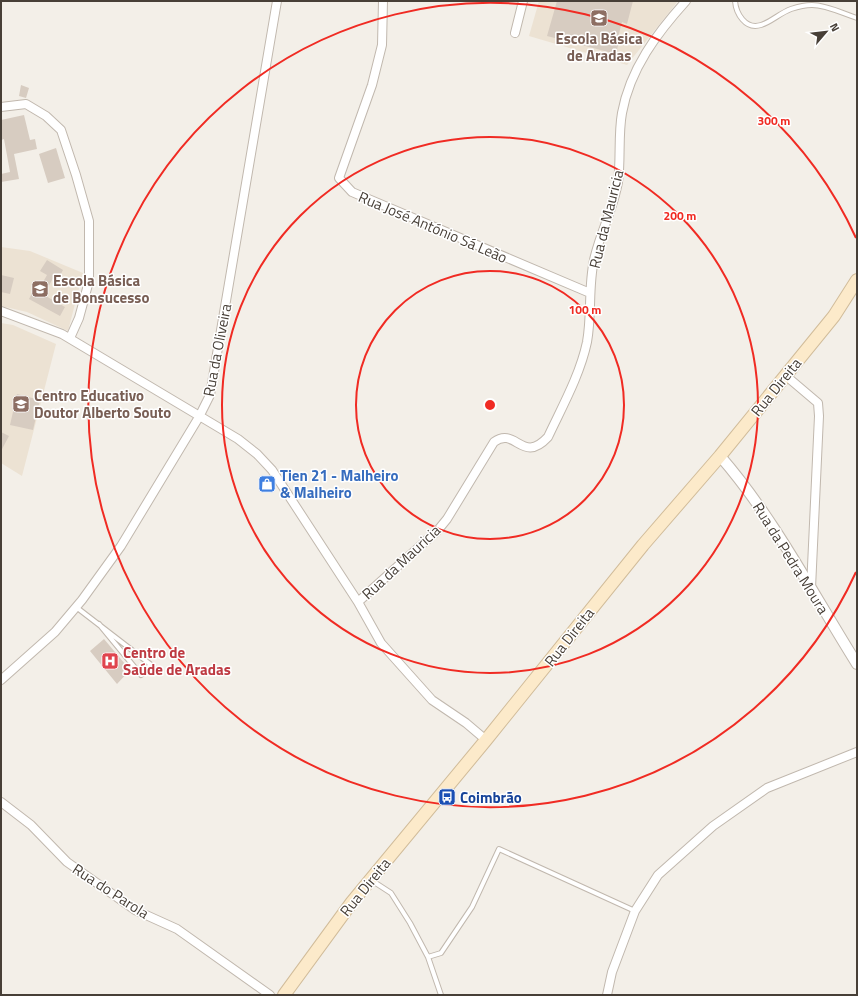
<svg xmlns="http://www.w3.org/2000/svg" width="858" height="996" viewBox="0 0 858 996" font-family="'Titillium Web',sans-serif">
	<rect width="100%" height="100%" fill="#f3efe8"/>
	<path fill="#ece2d3" d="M539,1H678L627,65L529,36Z
		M1,247L30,251L83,273L68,331L27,312L1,306Z
		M1,323L13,325L56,344L22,476L1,463Z"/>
	<path fill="#d7ccc1" d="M557,1H633L627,24L622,22L617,41H619L616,54L547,36Z
		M21,85L29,88L26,98L19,96Z
		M24,115L30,140L35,139L37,149L14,154L19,179L1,182V174L10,172L4,139L1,140V120Z
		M56,148L65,178L48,183L39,154Z
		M47,260L63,270L57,281L53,278L44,295L65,307L60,316L29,299L34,289L38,291L47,275L40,271Z
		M1,275L14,278L10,294L1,292Z
		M17,394L40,400L33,430L10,425Z
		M1,432L9,436L1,451Z
		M104,639L130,670L117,684L90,651Z"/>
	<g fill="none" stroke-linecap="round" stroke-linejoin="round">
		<defs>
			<path id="service" d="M735,1C736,13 745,30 761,25C771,22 780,13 791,9C797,7 806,5 812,5C827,5 844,14 857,18
				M76,607L150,664L147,671L141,675L99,624
				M371,880L391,893L410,923L428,957L441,995
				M428,957L441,953L472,907L499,849L635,911"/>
			<path id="minor" d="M383,1L382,45L372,85L339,178L352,192L590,293
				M515,33L523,1
				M1,107L26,104L46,116L61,130L76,175L89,221V281L79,318L70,338
				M1,311L62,334L238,439L257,454L272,470L358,602L381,643L432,700L466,723L486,740
				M785,375L818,403L819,416L811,588
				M358,602L438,530L447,519L494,442C516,426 522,465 548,437C562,407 580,375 587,342C592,315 588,287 594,260C600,233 613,210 618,182C621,159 618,135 622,113C630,69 657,33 686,1
				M1,680L55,632L82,600L121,546L199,417L210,395L277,1
				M1,802L31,825L67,862L135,910L177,929L270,995
				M607,995L612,972L635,911L658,875L713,826L767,788L857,752"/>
			<path id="tertiary" d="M720,456C774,518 813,594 857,664"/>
			<path id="secondary" d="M284,995L352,902L486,740L643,545L720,456L834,316L857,280"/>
		</defs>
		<use href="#service" stroke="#c1b8ae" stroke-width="6"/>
		<use href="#minor" stroke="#c1b8ae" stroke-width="10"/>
		<use href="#tertiary" stroke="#c1b8ae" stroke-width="12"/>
		<use href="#secondary" stroke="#d1bc9a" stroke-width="14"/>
		<use href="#service" stroke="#fff" stroke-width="4"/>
		<use href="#minor" stroke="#fff" stroke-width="8"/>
		<use href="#tertiary" stroke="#fff" stroke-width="10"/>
		<use href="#secondary" stroke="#fceaca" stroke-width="12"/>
	</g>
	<g fill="none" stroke="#f02b23" stroke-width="2">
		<circle cx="490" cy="405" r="134"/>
		<circle cx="490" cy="405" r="268"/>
		<path d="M856 572A402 402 0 1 1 856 238"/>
	</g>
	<defs>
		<symbol id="school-square" viewBox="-11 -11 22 22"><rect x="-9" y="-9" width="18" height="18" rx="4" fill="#8d6e63" stroke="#fff"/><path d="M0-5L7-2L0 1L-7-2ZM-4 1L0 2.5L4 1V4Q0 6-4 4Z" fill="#fff"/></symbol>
		<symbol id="shop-square" viewBox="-11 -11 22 22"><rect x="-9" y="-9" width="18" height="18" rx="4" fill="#3f7fe0" stroke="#fff"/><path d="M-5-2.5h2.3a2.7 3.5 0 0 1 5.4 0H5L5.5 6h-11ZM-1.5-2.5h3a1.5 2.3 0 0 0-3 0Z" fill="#fff"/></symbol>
		<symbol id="hospital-square" viewBox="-11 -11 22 22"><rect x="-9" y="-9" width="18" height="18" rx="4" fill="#e0444e" stroke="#fff"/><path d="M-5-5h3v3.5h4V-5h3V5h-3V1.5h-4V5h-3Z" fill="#fff"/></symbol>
		<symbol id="bus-square" viewBox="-11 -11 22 22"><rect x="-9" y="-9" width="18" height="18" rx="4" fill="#1a4fb4" stroke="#fff"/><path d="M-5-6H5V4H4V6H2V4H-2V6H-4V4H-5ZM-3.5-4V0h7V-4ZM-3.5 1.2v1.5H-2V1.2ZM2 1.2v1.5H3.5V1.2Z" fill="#fff"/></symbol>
	</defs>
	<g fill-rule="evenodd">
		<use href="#school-square" x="589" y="8" width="20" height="20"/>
		<use href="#school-square" x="30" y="279" width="20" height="20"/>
		<use href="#school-square" x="11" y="394" width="20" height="20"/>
		<use href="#shop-square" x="257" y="474" width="20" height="20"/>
		<use href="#hospital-square" x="100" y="651" width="20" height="20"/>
		<use href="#bus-square" x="437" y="787" width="20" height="20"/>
	</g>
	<g text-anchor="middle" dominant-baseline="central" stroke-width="3" stroke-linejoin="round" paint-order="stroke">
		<g font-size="15" font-weight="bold" fill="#785e54" stroke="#fff" text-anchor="start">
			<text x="599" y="38" text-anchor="middle">Escola Básica<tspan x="599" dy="17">de Aradas</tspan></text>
			<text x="53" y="280">Escola Básica<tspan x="53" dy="17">de Bonsucesso</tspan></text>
			<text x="34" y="395">Centro Educativo<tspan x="34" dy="17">Doutor Alberto Souto</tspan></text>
		</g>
		<g font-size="15" fill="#473f37" stroke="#fff">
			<text transform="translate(606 219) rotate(-76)">Rua da Mauricia</text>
			<text transform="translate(433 227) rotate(23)">Rua José António Sá Leão</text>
			<text transform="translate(217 350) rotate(-79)">Rua da Oliveira</text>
			<text transform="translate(776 387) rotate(-51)">Rua Direita</text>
			<text transform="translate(791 558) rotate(58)">Rua da Pedra Moura</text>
			<text transform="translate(401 562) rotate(-43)">Rua da Mauricia</text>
			<text transform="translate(569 637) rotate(-52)">Rua Direita</text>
			<text transform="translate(365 887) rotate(-51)">Rua Direita</text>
			<text transform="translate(111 891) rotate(33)">Rua do Parola</text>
		</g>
		<g font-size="15" font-weight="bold" fill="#366cbe" stroke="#fff" text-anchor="start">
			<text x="280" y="475">Tien 21 - Malheiro<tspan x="280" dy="17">&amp; Malheiro</tspan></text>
		</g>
		<g font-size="15" font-weight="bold" fill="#be3a42" stroke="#fff" text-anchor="start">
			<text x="123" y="652">Centro de<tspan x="123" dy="17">Saúde de Aradas</tspan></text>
		</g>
		<g font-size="15" font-weight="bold" fill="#164399" stroke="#fff" text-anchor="start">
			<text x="460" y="797">Coimbrão</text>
		</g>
	</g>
	<circle cx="490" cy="405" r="6" fill="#f02b23" stroke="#fff" stroke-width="2"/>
	<g font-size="12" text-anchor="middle" font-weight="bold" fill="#f02b23" stroke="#fff" stroke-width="3" stroke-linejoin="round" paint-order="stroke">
		<text x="774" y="125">300 m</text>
		<text x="680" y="220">200 m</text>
		<text x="585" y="314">100 m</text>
	</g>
	<rect width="858" height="996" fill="none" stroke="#473f37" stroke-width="4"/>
	<g transform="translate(826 32) rotate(62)" stroke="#ffffff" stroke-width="3" paint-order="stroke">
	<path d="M0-3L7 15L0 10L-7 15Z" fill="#473f37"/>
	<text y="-6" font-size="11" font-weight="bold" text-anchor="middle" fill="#473f37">N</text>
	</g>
</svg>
